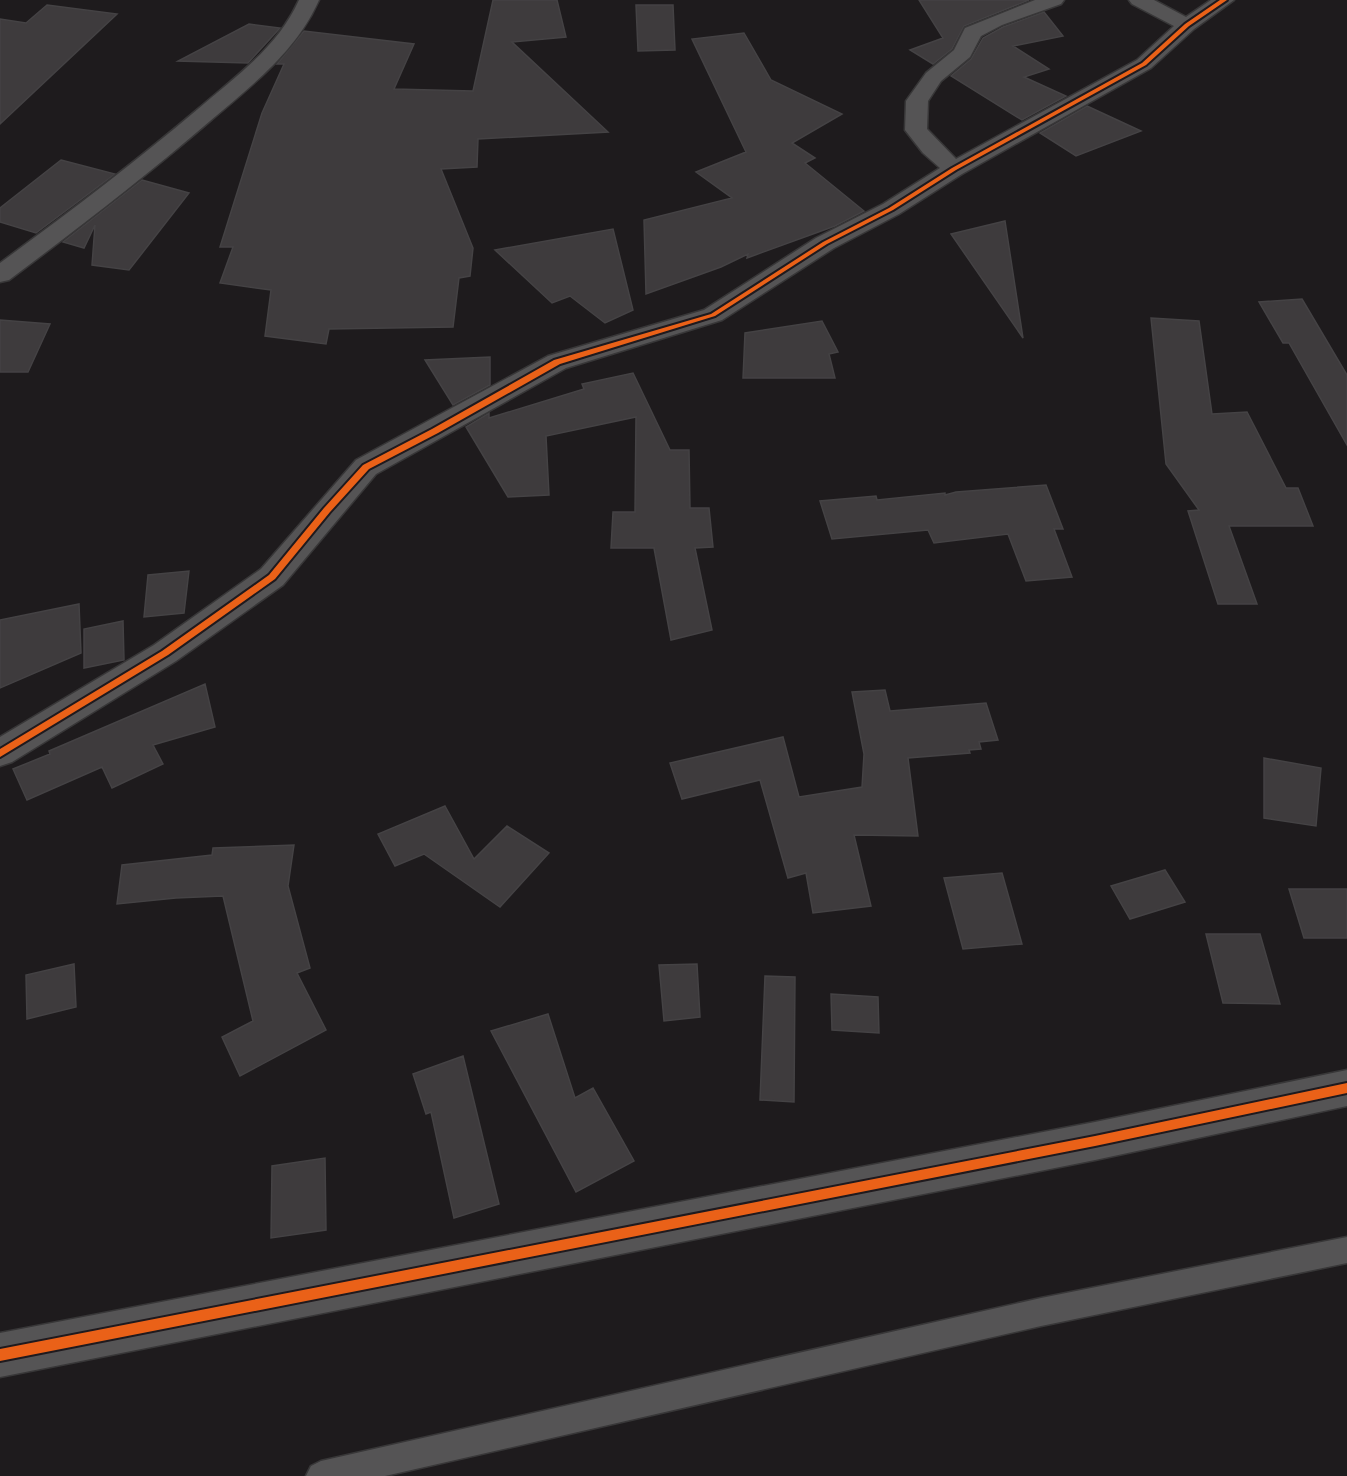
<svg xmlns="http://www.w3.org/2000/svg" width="1347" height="1476" viewBox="0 0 1347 1476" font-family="'DM Sans',sans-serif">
	<rect width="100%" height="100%" fill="#1e1b1d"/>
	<path fill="#3e3b3d" stroke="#444244" stroke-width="1.5" d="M493,0H557L566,37L512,42L608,132L478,139L477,167L441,169L473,248L470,276L459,278L453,327L329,329L326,344L265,336L271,290L220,283L233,247H220L262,113L284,64H277L304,31L414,44L394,89L473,91Z
		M919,0H1029L964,26L952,49L933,64L910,50L943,38Z
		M47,5L117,14L0,124V19L26,23Z
		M636,5H673L675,50L638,51Z
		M1044,12L1063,36L1013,46L1049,69L1024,77L1066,96L1022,120L951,76L971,59L983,38L1003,27Z
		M249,24L280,28L248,63L178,61Z
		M744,33L771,80L842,114L792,143L815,158L805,163L864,211L835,226L747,258L748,254L721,267L646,294L644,220L732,198L696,172L746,152L692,39Z
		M1087,106L1141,131L1076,156L1040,133Z
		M61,160L115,174L36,233L0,222V208Z
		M142,180L189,193L129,270L92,265L95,225L84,248L63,242Z
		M1005,221L1023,338L951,234Z
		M613,229L633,310L605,323L570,296L552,303L495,250Z
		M1302,299L1347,375V445L1289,343H1283L1259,302Z
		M1151,318L1199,321L1212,414L1247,412L1286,488H1298L1313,526H1229L1257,604H1218L1188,511L1199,510L1166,464Z
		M0,320L50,324L28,372H0Z
		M822,321L838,352L829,354L835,378H743L745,333Z
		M490,357V385L453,405L425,360Z
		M633,373L670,450H689L690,508H709L713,547L695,548L712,630L671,640L654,548H611L613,512H635L636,417L546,436L549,495L508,497L466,427L489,413V418L584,389L582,384Z
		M1046,485L1063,529H1054L1072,577L1026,581L1008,534L934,543L928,530L832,539L820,501L876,496L877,500L945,493V495L956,492Z
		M189,571L184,613L144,617L148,575Z
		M79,604L81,653L0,688V620Z
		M123,621L124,660L84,668V629Z
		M205,684L215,727L153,745L163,764L112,788L102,767L27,800L13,769L50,754L49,751Z
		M885,690L890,711L986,703L998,740L979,742L981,749L969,750L970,753L908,758L918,836L854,835L871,906L813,913L806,873L788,878L760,780L682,799L670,763L783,737L799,797L862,787L864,754L852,692Z
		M1264,758L1321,768L1316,826L1264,818Z
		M445,806L474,859L507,826L549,853L500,907L424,854L395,866L378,834Z
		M294,845L288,886L310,968L297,973L326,1030L240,1076L222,1037L253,1021L223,896L176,898L117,904L122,865L212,855L213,848Z
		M1165,870L1185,902L1130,919L1111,886Z
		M1002,873L1022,944L963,949L944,878Z
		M1289,889H1347V938H1304Z
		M1206,934H1260L1280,1004L1223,1003Z
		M74,964L76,1007L27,1019L26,975Z
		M697,964L700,1017L664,1021L659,965Z
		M765,976L795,977L794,1102L760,1100Z
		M831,994L878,997L879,1033L832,1030Z
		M548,1014L575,1098L593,1088L634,1161L576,1192L491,1031Z
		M463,1056L499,1204L454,1218L431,1112L426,1114L413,1074Z
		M325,1158L326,1230L271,1238L272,1166Z"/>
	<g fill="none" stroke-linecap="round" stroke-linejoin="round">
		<defs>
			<path id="lane" d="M1347,1237V1263L1041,1326L385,1476H306L311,1466L321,1461L1041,1298Z"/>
			<path id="street" d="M299,0H319C296,52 252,85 210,121C145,177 77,229 9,280L0,282V263C67,214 134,163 198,109C236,76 278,47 299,0Z
				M1035,0H1064L1061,4L1002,25L981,36L970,57L941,81L928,101L927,129L956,159L1137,60L1174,26L1132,4L1129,0H1154L1186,17L1211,0H1234L1194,29L1151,68L962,174L899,214L834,248L722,320L566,368L376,474L283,585L176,661L12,762L0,766V737L154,645L261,569L356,460L548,356L704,310L816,238L883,204L940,168L923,153L905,130L906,101L926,73L954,50L965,28Z"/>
			<path id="secondary" d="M1347,1070V1106L1095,1160L0,1377V1333L1095,1122Z"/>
		</defs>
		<use href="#lane" stroke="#383738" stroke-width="3"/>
		<use href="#street" stroke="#383738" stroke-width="3"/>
		<use href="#secondary" stroke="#383738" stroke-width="3"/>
		<use href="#lane" fill="#555455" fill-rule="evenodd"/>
		<use href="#street" fill="#555455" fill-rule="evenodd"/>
		<use href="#secondary" fill="#555455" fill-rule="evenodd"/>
		<defs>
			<path id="cycleway" d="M1220,0H1227L1189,26L1146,65L956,170L893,210L827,244L715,316L560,364L438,433L369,469L330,512L275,579L168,655L0,757V749L162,651L269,575L324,508L363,465L432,429L554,360L711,314L823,242L889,208L952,168L1142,63L1185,24Z
				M1347,1083V1093L1095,1146L0,1361V1349L1095,1136Z"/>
		</defs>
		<use href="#cycleway" stroke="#1f1a1e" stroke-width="4"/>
		<use href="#cycleway" fill="#ea6118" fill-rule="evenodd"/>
	</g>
</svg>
